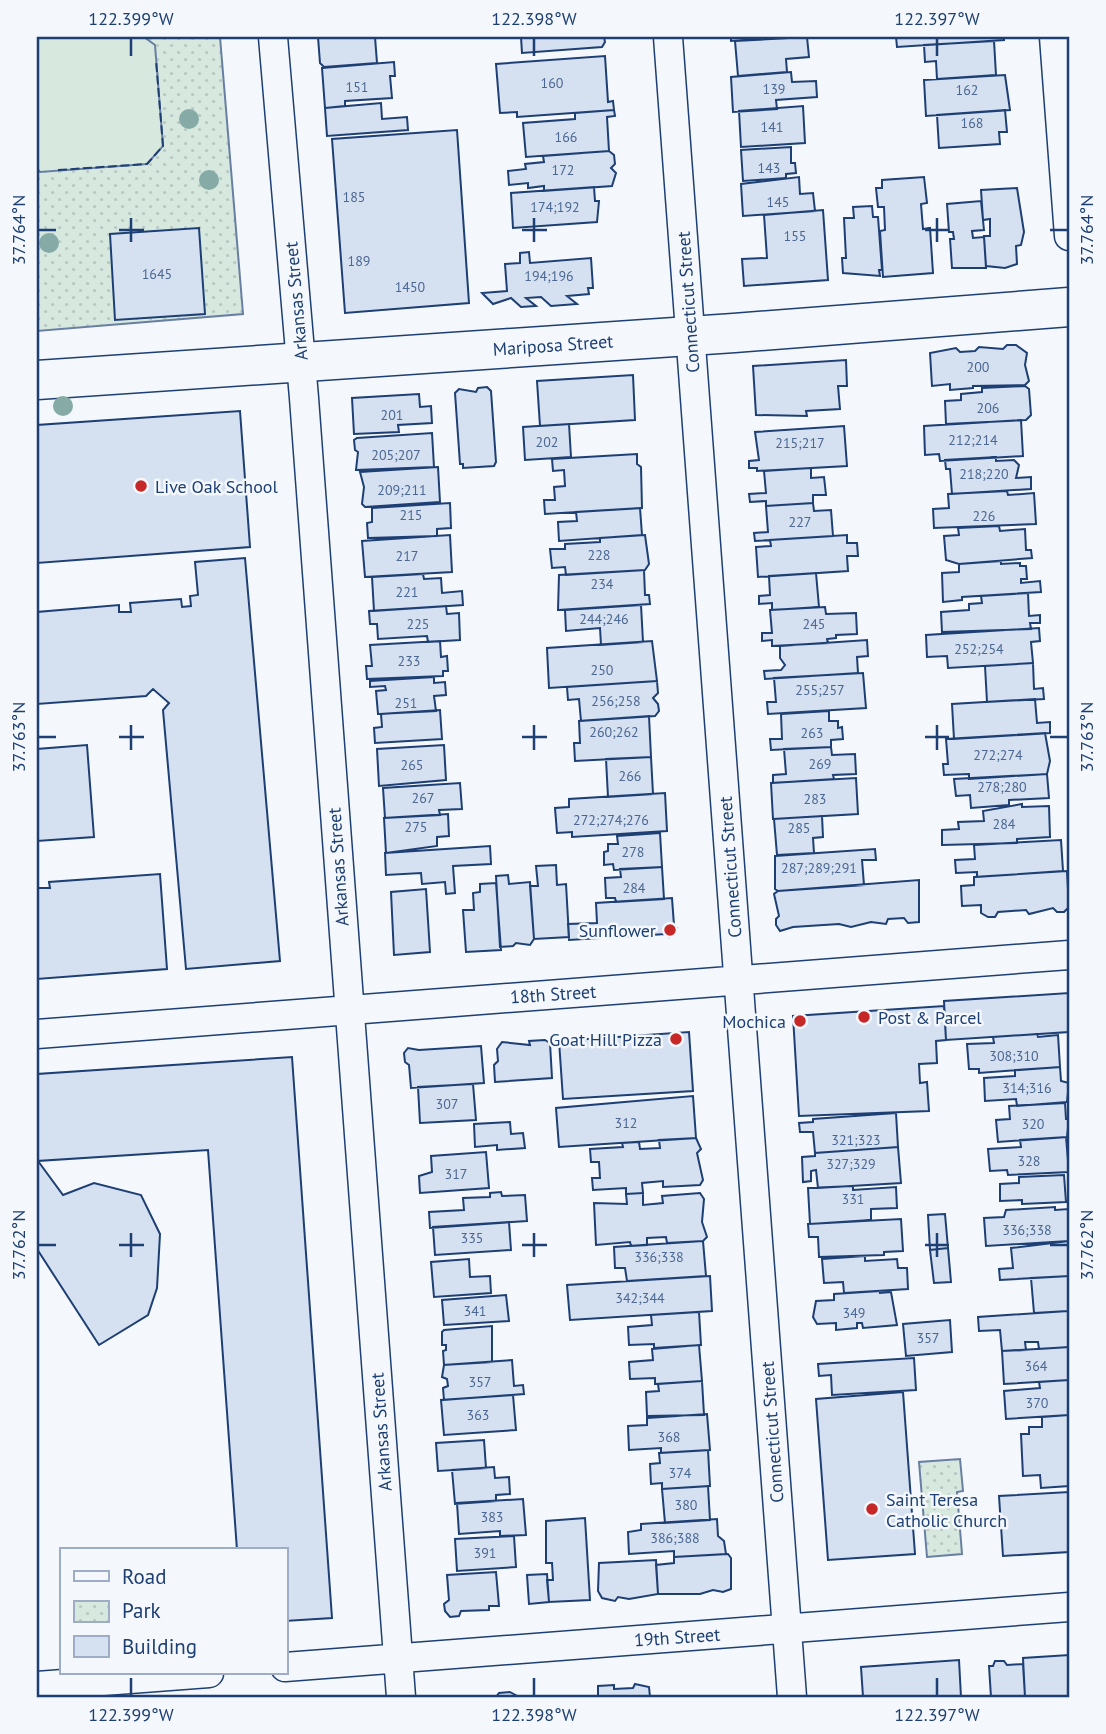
<svg xmlns="http://www.w3.org/2000/svg" width="1106" height="1734" viewBox="0 0 1106 1734" font-family="'PT Sans',sans-serif">
	<defs>
		<pattern id="park-dots" width="8" height="8" patternUnits="userSpaceOnUse" patternTransform="scale(1.75)"><rect width="8" height="8" fill="#d7e8df"/><path d="M2 2h.1M6 6h.1" fill="none" stroke="#b8c8c3" stroke-width="1.8" stroke-linecap="round"/></pattern>
	</defs>
	<rect width="100%" height="100%" fill="#f4f7fb"/>
	<path fill="url(#park-dots)" stroke="#687fa3" stroke-width="2" d="M37,37H220L243,314L37,331Z
		M960,1459L963,1491L957,1492L962,1554L927,1557L919,1462Z"/>
	<path fill="#d7e8df" stroke="#687fa3" stroke-width="2" d="M37,37H144L155,45L163,146L147,164L40,172L37,168Z"/>
	<path fill="#d5e0f0" stroke="#1d3f73" stroke-width="2" d="M318,37H375L377,63L324,67L320,63Z
		M521,37H604L605,42L602,47L522,53Z
		M731,37H770V38L731,41Z
		M807,37L809,57L786,59L787,72L738,76L735,41Z
		M896,37H1004V40L897,47Z
		M994,41L996,75L937,79L936,61L925,62L924,45Z
		M605,56L608,102L613,101L614,110L517,117V112L500,113L496,64Z
		M394,62L395,76H390L392,98L345,101V106L325,108L322,68Z
		M791,72L792,82L816,81L817,97L776,100L777,109L733,112L731,77Z
		M1005,75L1010,110L926,116L924,80Z
		M381,103L382,119L407,117L408,130L327,136L325,108Z
		M803,106L805,143L741,147L739,111Z
		M614,110L615,116L607,117L609,151L526,157L523,123L575,119V113Z
		M1005,110L1007,132H999L1000,144L939,148L937,115Z
		M457,130L469,303L345,313L332,139Z
		M791,147V163H795L796,173L786,174V178L743,181L741,150Z
		M609,151L614,155L615,164L611,168L616,173L612,186L544,191V186L528,188V183L509,185L508,171L526,169L525,164L544,162L543,156Z
		M799,177L800,194L813,193L815,211L743,216L741,184Z
		M924,177L927,203L921,204L923,229L930,228L933,273L883,277L880,231L885,230L884,207H878L876,188H882V180Z
		M594,187L595,201H599L597,222L513,228L511,193Z
		M1017,188L1024,232L1021,245L1016,246L1017,264L1005,268L986,266L984,236H990V219L983,220L981,190Z
		M981,201L984,230L972,231L973,238L984,237L986,268H952L950,239H954L953,232H949L947,204Z
		M872,206L873,217H878L882,270H879L880,276L843,273L842,258H846L844,218H854L853,207Z
		M823,210L828,280L744,286L742,259L767,258L764,215Z
		M199,228L205,314L115,320L110,234Z
		M529,252L530,263L591,258L593,288H588L589,294L567,296L577,304L551,306L541,297L526,298L536,306L521,307L511,298L493,304L482,293L507,291L505,264L520,263V253Z
		M1007,345H1016L1027,353L1025,365L1029,381L1025,385L973,386V388L950,390V384L932,386L930,353L956,348L960,352L975,351L979,347L1003,349Z
		M846,360L847,386H838L840,409L806,411L807,416L756,415L753,366Z
		M633,375L635,420L540,426L537,381Z
		M1025,386L1029,389L1031,415L1026,420L946,424L945,401L961,400V394L982,392V388Z
		M487,387L491,391L496,462L494,466L463,468V464H460L455,393L459,389L476,392L478,388Z
		M419,394L420,407L431,406L432,423L398,425L399,432L354,434L352,398Z
		M240,411L250,547L37,563V425Z
		M1021,420L1023,456L940,461L939,454L925,455L924,426Z
		M569,424L571,457L525,460L523,427Z
		M844,426L847,466L757,471V468H749V461L759,460L755,432Z
		M432,433L434,467L356,470L358,452L355,450L354,440L357,438Z
		M637,454V464L641,467L642,508L545,514L544,500H555L554,487L565,486L564,470L553,471L552,459Z
		M996,457V461L1014,460L1019,465L1016,478L1031,477V489L952,494L950,469H946L945,460Z
		M438,467L440,502L365,507L362,504L364,487L360,472Z
		M811,468V478L824,477L826,495H813V503L766,506V501L750,502L749,494L766,493L764,471Z
		M1007,491L1008,495L1034,493L1036,524L934,528L933,509L949,508L948,494Z
		M450,503L451,528L437,529V536L368,538L367,523L372,522V508Z
		M813,503L814,511L831,510L833,536L755,541L754,533L768,532L766,506Z
		M640,508L642,535L559,541L558,522L577,521L576,512Z
		M999,526L1000,531L1025,529L1026,550H1031L1032,558L959,564L946,560L944,536L959,535L958,528Z
		M450,535L452,572L365,577L362,541Z
		M645,535L649,564L645,570L566,575L565,567L552,568L550,549H565V544L600,542V538Z
		M847,535V543H857L858,556H847L848,571L758,577L756,547L771,546L770,540Z
		M245,558L280,961L186,969L163,710L169,703L153,689L146,696L37,704V612L119,605V612H131L130,603L181,599L182,607L191,606L190,596L198,595L195,562Z
		M1001,561V564L1020,563V566H1026L1027,579H1021V583L1040,581L1041,592L962,597V600L943,602L942,573L959,572V564Z
		M644,570L645,595H649L650,604L558,610L559,575Z
		M816,573L819,607L772,610V603L759,604V596L770,595L769,576Z
		M423,574L424,579L441,578L442,593L462,591L463,605L374,611L372,577Z
		M1028,593L1029,616L1040,615V623H1030L1031,629L942,632L941,612L969,610V604L982,603L981,596Z
		M641,605L643,642L601,645L600,628L566,631L565,610Z
		M446,606L447,614L459,613L460,640L428,642L427,636L378,639L377,624H370L369,611Z
		M825,607L826,614L856,613L857,634L836,635V638L827,639L828,643L772,646V640L762,641V633H772L770,610Z
		M1039,628L1040,641L1031,642L1033,663L948,668L947,656L927,657L926,635Z
		M867,640L868,656L857,657L858,673L765,679L764,671L781,670L785,665L780,658V646Z
		M440,641L441,657L447,656L448,671H443V676L367,679L366,666H372L370,645Z
		M652,641L657,681L549,688L547,648Z
		M1033,663L1034,689L1043,688L1044,699L987,702L985,666Z
		M863,673L866,708L768,714L767,702H776L774,678Z
		M434,677V683L445,682L446,695L434,696L436,711L378,714L376,691L386,690L385,686L370,687V681Z
		M657,681L658,693L653,698L658,704L659,711L655,716L581,721L579,699L568,700L567,687Z
		M1035,699L1037,723L1050,722V733L954,739L952,704Z
		M440,710L442,739L375,743L374,728L382,727L381,714Z
		M829,711V721H838V728L842,727L843,739L831,740V747L771,750L770,739H782L781,714Z
		M649,716L651,757L575,761L574,743H580L579,721Z
		M1045,733L1050,761L1047,774L969,779V774L944,775L943,764H948L946,739Z
		M87,745L94,837L37,841V749Z
		M444,745L446,780L379,786L377,749Z
		M831,747L832,755L855,754L856,774L833,775L834,779L773,783V775L786,774L784,749Z
		M651,757L653,794L608,797L606,759Z
		M1047,774L1049,798L1009,800V805L971,808L970,795L956,796L954,779Z
		M856,778L858,814L773,819L771,783Z
		M460,783L462,809L439,810L440,815L385,818L383,788Z
		M665,793L667,831L572,837V832L557,833L555,808L569,807V799Z
		M1022,804V807L1049,806L1050,837L1017,839V843L942,845V830L959,829L958,822L984,821L983,811Z
		M448,814L449,836L437,837V846L386,853L384,818Z
		M822,816L823,837L813,838L814,853L777,855L774,819Z
		M660,833L662,867L614,870L613,864L604,865V852L608,851V844H618L617,836Z
		M1061,840L1063,871L977,877V872L956,873L955,860L975,859L974,845Z
		M490,846L491,864L453,866L455,893L446,894L445,882L422,884L421,873L386,875L385,853Z
		M875,849L876,860H862L864,885L778,891L775,889V856Z
		M556,865L557,885L566,884L569,937L534,939L530,886H538L536,866Z
		M662,867L664,899L616,902L615,898H606L605,878L621,877L620,869Z
		M1067,871L1069,907L1064,912H1057L1053,908L1029,914L1026,910L998,912L995,917H988L981,913V905L962,906L961,886L974,885V877Z
		M160,874L167,969L37,979V888H50L49,882Z
		M508,875L509,884L530,882L534,939L530,945L516,943L513,946L500,947L496,876Z
		M919,880V922L908,923L904,918L888,919L886,924L871,922L851,927L839,924L793,927L780,931L776,925V919L779,916L774,894L778,891Z
		M496,883L501,950L466,952L463,910H474L473,893L480,892V884Z
		M426,889L430,952L394,955L391,892Z
		M672,898L674,925L677,928L669,937L666,934L569,940L568,924L597,923L596,903Z
		M1069,993V1032L946,1040L944,1001Z
		M944,1006L946,1040L936,1041L937,1063L919,1064L920,1083L927,1082L929,1111L799,1116L793,1016Z
		M689,1032L693,1091L563,1099L559,1041Z
		M1037,1034L1038,1037L1058,1035L1060,1067L979,1073V1069H969L967,1044L994,1043L993,1037Z
		M545,1040L550,1043L552,1078L495,1082L494,1065L498,1061L497,1049L502,1042L530,1045L529,1041Z
		M481,1046L484,1083L411,1088L409,1065L405,1062L404,1053L408,1048L419,1050Z
		M292,1057L332,1618L285,1621V1550H237L208,1150L38,1161L63,1195L94,1183L141,1195L160,1234L157,1288L148,1315L99,1345L37,1249V1074Z
		M1060,1067L1061,1081L1069,1083L1067,1102L1017,1106L1016,1099L985,1101L984,1078L1015,1076V1070Z
		M473,1084L476,1120L420,1123L418,1087Z
		M693,1096L696,1138L559,1147L556,1108Z
		M1065,1103L1066,1119H1069L1067,1137L998,1142L996,1120L1010,1119L1009,1106Z
		M896,1113L898,1147L815,1153L813,1132H800L799,1123L813,1122V1119Z
		M510,1122L511,1134L523,1133L525,1148L497,1150V1145L475,1147L474,1124Z
		M1066,1137L1069,1172L1008,1175L1007,1170L990,1171L988,1149L1021,1147L1020,1140Z
		M696,1138L701,1149L697,1153L703,1180L700,1185L663,1187V1181L642,1183L643,1193L626,1194V1188L593,1190L592,1178H600L599,1162H591L590,1149L623,1147L622,1143L639,1142L640,1149L660,1148L659,1140Z
		M898,1147L901,1183L818,1188L816,1170L811,1171V1181L803,1182L802,1157L815,1156V1153Z
		M486,1152L489,1188L420,1193L419,1176L432,1172L431,1156Z
		M1064,1175L1066,1202L1022,1204V1200L1000,1201V1184L1019,1183V1177Z
		M853,1186V1190L896,1187L897,1208L871,1209V1220L810,1224L808,1188Z
		M501,1192L502,1196L525,1195L527,1221L430,1228L429,1212L464,1210L463,1198L490,1197V1193Z
		M643,1193V1205L663,1203L662,1196L700,1193L704,1199L702,1222L707,1237L703,1241L667,1243L666,1237L647,1238V1245L631,1246L630,1242L596,1245L594,1203L627,1204L626,1194Z
		M1055,1207V1210L1069,1209V1241L986,1246L984,1218L1004,1217L1006,1210Z
		M945,1214L948,1248L930,1250L928,1215Z
		M901,1219L903,1251L884,1252V1255L819,1257L818,1237H809L808,1224Z
		M509,1222L511,1250L435,1255L433,1227Z
		M703,1241L706,1276L627,1281L625,1268H615L614,1247Z
		M1069,1241V1276L1000,1280L999,1269L1013,1268L1011,1248Z
		M948,1248L951,1282L934,1283L930,1250Z
		M865,1256V1261L897,1259L898,1268H907L908,1289L844,1293L843,1282L824,1283L822,1259Z
		M469,1259L470,1277L490,1276L491,1293L434,1297L431,1262Z
		M710,1276L712,1311L570,1320L567,1285Z
		M1069,1276L1068,1311L1034,1313L1031,1278Z
		M880,1291V1293L891,1292L897,1325L863,1328L862,1323H857V1328L836,1330V1323L817,1324L813,1317L816,1301L834,1300V1294Z
		M506,1295L509,1321L444,1325L442,1300Z
		M1068,1311L1069,1347L1039,1349L1038,1342H1025L1026,1350L1002,1351L1000,1330L979,1331L978,1317Z
		M699,1312L701,1345L654,1348V1344L629,1345L628,1327L652,1325L651,1315Z
		M950,1320L952,1352L906,1356L903,1324Z
		M492,1326V1362L444,1365L443,1351L446,1350V1345H442V1332L444,1330Z
		M699,1345L702,1381L655,1384V1378L630,1379L629,1362L653,1360L652,1349Z
		M1069,1347V1380L1004,1384L1002,1351Z
		M914,1358L916,1390L832,1395L831,1375L819,1376L818,1364Z
		M512,1360L514,1386L523,1385L524,1394L444,1400L443,1388L448,1386L447,1379L442,1377L444,1365Z
		M1069,1380V1415L1006,1419L1004,1391L1040,1388L1039,1382Z
		M702,1381L704,1415L647,1416L646,1392L659,1391L658,1384Z
		M903,1392L915,1554L828,1560L816,1399Z
		M513,1395L516,1430L444,1435L441,1400Z
		M707,1414L710,1450L661,1453V1448L629,1450L628,1426L647,1425V1418Z
		M1069,1415V1486L1041,1488L1040,1475L1023,1476L1021,1434H1029V1427H1042V1417Z
		M484,1440L486,1468L438,1471L436,1443Z
		M708,1450L710,1486L662,1489V1483L651,1484L650,1464L660,1463L659,1453Z
		M494,1467L495,1478L509,1477L510,1494L496,1495V1501L455,1504L452,1470Z
		M708,1486L710,1520L665,1523L662,1489Z
		M1069,1492V1552L1003,1556L999,1496Z
		M523,1499L526,1535L500,1536V1531L459,1534L457,1503Z
		M585,1518L590,1600L549,1602L547,1580H553L552,1563H546V1521Z
		M717,1519L718,1536L724,1541L726,1554L674,1557V1551L629,1554L628,1532L641,1530V1524Z
		M514,1536L516,1567L457,1571L455,1539Z
		M728,1554L731,1558V1589L723,1592L713,1590L700,1594H658L656,1565L674,1563V1557Z
		M656,1560L658,1594L629,1599L618,1597L615,1601L602,1598L598,1591L599,1563Z
		M496,1572L499,1606H489V1610L461,1611L459,1616L450,1617L445,1611L444,1604L449,1600L447,1575Z
		M547,1574L549,1602L529,1604L527,1575Z
		M1069,1655V1697H1025L1023,1658Z
		M959,1660L961,1697H863L861,1667Z
		M995,1661H1004L1007,1665L1023,1664L1025,1697H991L989,1666H993Z
		M635,1684L649,1687L650,1697H598V1686L614,1685V1689L633,1688Z
		M510,1692L519,1697H496L499,1693Z"/>
	<g fill="none" stroke-linecap="round" stroke-linejoin="round">
		<defs>
			<path id="street" d="M273,37L304,398L401,1697
				M668,37L792,1697
				M1054,37L1069,236
				M37,1034L1069,955
				M285,1667L1069,1607
				M37,1686L209,1673"/>
			<path id="secondary" d="M37,380L734,333L1069,307"/>
		</defs>
		<use href="#street" stroke="#1d3f73" stroke-width="31"/>
		<use href="#secondary" stroke="#1d3f73" stroke-width="41"/>
		<use href="#street" stroke="#f4f7fb" stroke-width="28"/>
		<use href="#secondary" stroke="#f4f7fb" stroke-width="38"/>
		<path stroke="#1d3f73" stroke-width="2" stroke-dasharray="9 3.5" stroke-linecap="butt" d="M58,170L147,164L163,146L156,60"/>
	</g>
	<g fill="#86aba6">
		<circle cx="189" cy="119" r="10"/>
		<circle cx="209" cy="180" r="10"/>
		<circle cx="49" cy="243" r="10"/>
		<circle cx="63" cy="406" r="10"/>
	</g>
	<path fill="none" stroke="#1d3f73" stroke-width="2.5" d="M131,38V56M534,38V56M937,38V56M131,218V242M534,218V242M937,218V242M38,230H56M119,230H144M522,230H547M925,230H949M1050,230H1068M131,725V750M534,725V750M937,725V750M38,737H56M119,737H144M522,737H547M925,737H949M1050,737H1068M131,1233V1257M534,1233V1257M937,1233V1257M38,1245H56M119,1245H144M522,1245H547M925,1245H949M1050,1245H1068M131,1678V1696M534,1678V1696M937,1678V1696"/>
	<g fill="#c62828" stroke="#f4f7fb" stroke-width="2.5">
		<circle cx="141" cy="486" r="7"/>
		<circle cx="670" cy="930" r="7"/>
		<circle cx="864" cy="1017" r="7"/>
		<circle cx="800" cy="1021" r="7"/>
		<circle cx="676" cy="1039" r="7"/>
		<circle cx="872" cy="1509" r="7"/>
	</g>
	<g text-anchor="middle" dominant-baseline="central" stroke-width="5" stroke-linejoin="round" paint-order="stroke">
		<g font-size="14" fill="#4b6792">
			<text x="552" y="83">160</text>
			<text x="357" y="87">151</text>
			<text x="774" y="89">139</text>
			<text x="967" y="90">162</text>
			<text x="972" y="123">168</text>
			<text x="772" y="127">141</text>
			<text x="566" y="137">166</text>
			<text x="769" y="168">143</text>
			<text x="563" y="170">172</text>
			<text x="354" y="197">185</text>
			<text x="778" y="202">145</text>
			<text x="555" y="207">174;192</text>
			<text x="795" y="236">155</text>
			<text x="359" y="261">189</text>
			<text x="157" y="274">1645</text>
			<text x="549" y="276">194;196</text>
			<text x="410" y="287">1450</text>
			<text x="978" y="367">200</text>
			<text x="988" y="408">206</text>
			<text x="392" y="415">201</text>
			<text x="973" y="440">212;214</text>
			<text x="547" y="442">202</text>
			<text x="800" y="443">215;217</text>
			<text x="396" y="455">205;207</text>
			<text x="984" y="474">218;220</text>
			<text x="402" y="490">209;211</text>
			<text x="411" y="515">215</text>
			<text x="984" y="516">226</text>
			<text x="800" y="522">227</text>
			<text x="599" y="555">228</text>
			<text x="407" y="556">217</text>
			<text x="602" y="584">234</text>
			<text x="407" y="592">221</text>
			<text x="604" y="619">244;246</text>
			<text x="418" y="624">225</text>
			<text x="814" y="624">245</text>
			<text x="979" y="649">252;254</text>
			<text x="409" y="661">233</text>
			<text x="602" y="670">250</text>
			<text x="820" y="690">255;257</text>
			<text x="616" y="701">256;258</text>
			<text x="406" y="703">251</text>
			<text x="614" y="732">260;262</text>
			<text x="812" y="733">263</text>
			<text x="998" y="755">272;274</text>
			<text x="820" y="764">269</text>
			<text x="412" y="765">265</text>
			<text x="630" y="776">266</text>
			<text x="1002" y="787">278;280</text>
			<text x="423" y="798">267</text>
			<text x="815" y="799">283</text>
			<text x="611" y="820">272;274;276</text>
			<text x="1004" y="824">284</text>
			<text x="416" y="827">275</text>
			<text x="799" y="828">285</text>
			<text x="633" y="852">278</text>
			<text x="819" y="868">287;289;291</text>
			<text x="634" y="888">284</text>
			<text x="1014" y="1056">308;310</text>
			<text x="1027" y="1088">314;316</text>
			<text x="447" y="1104">307</text>
			<text x="626" y="1123">312</text>
			<text x="1033" y="1124">320</text>
			<text x="856" y="1140">321;323</text>
			<text x="1029" y="1161">328</text>
			<text x="851" y="1164">327;329</text>
			<text x="456" y="1174">317</text>
			<text x="853" y="1199">331</text>
			<text x="1027" y="1230">336;338</text>
			<text x="472" y="1238">335</text>
			<text x="659" y="1257">336;338</text>
			<text x="640" y="1298">342;344</text>
			<text x="475" y="1311">341</text>
			<text x="854" y="1313">349</text>
			<text x="928" y="1338">357</text>
			<text x="1036" y="1366">364</text>
			<text x="480" y="1382">357</text>
			<text x="1037" y="1403">370</text>
			<text x="478" y="1415">363</text>
			<text x="669" y="1437">368</text>
			<text x="680" y="1473">374</text>
			<text x="686" y="1505">380</text>
			<text x="492" y="1517">383</text>
			<text x="675" y="1538">386;388</text>
			<text x="485" y="1553">391</text>
		</g>
		<g font-size="18" fill="#1d3f73" stroke="#f4f7fb">
			<text transform="translate(296 301) rotate(-95)">Arkansas Street</text>
			<text transform="translate(688 302) rotate(-94)">Connecticut Street</text>
			<text transform="translate(553 345) rotate(-4)">Mariposa Street</text>
			<text transform="translate(338 867) rotate(-94)">Arkansas Street</text>
			<text transform="translate(730 867) rotate(-94)">Connecticut Street</text>
			<text transform="translate(553 994) rotate(-4)">18th Street</text>
			<text transform="translate(381 1432) rotate(-94)">Arkansas Street</text>
			<text transform="translate(772 1432) rotate(-94)">Connecticut Street</text>
			<text transform="translate(677 1637) rotate(-4)">19th Street</text>
		</g>
		<g font-size="18" fill="#1d3f73" stroke="#f4f7fb" text-anchor="start">
			<text x="155" y="486">Live Oak School</text>
			<text x="656" y="930" text-anchor="end">Sunflower</text>
			<text x="878" y="1017">Post &amp; Parcel</text>
			<text x="786" y="1021" text-anchor="end">Mochica</text>
			<text x="662" y="1039" text-anchor="end">Goat Hill Pizza</text>
			<text x="886" y="1499">Saint Teresa<tspan x="886" dy="21">Catholic Church</tspan></text>
		</g>
	</g>
	<rect width="1106" height="1734" fill="none" stroke="#f4f7fb" stroke-width="77"/>
	<rect x="60" y="1548" width="228" height="126" fill="#f4f7fb" stroke="#9eadc5" stroke-width="2"/>
	<rect x="74" y="1571" width="35" height="10" fill="#f4f7fb" stroke="#9eadc5" stroke-width="2"/>
	<text x="122" y="1584" font-size="21" fill="#1d3f73">Road</text>
	<rect x="74" y="1601" width="35" height="21" fill="url(#park-dots)" stroke="#9eadc5" stroke-width="2"/>
	<text x="122" y="1618" font-size="21" fill="#1d3f73">Park</text>
	<rect x="74" y="1636" width="35" height="21" fill="#d5e0f0" stroke="#9eadc5" stroke-width="2"/>
	<text x="122" y="1654" font-size="21" fill="#1d3f73">Building</text>
	<rect x="38" y="38" width="1030" height="1658" fill="none" stroke="#1d3f73" stroke-width="2.5"/>
	<g font-size="18" text-anchor="middle" fill="#1d3f73">
		<text x="131" y="25">122.399°W</text>
		<text x="534" y="25">122.398°W</text>
		<text x="937" y="25">122.397°W</text>
		<text transform="translate(19 230) rotate(-90)" y="6">37.764°N</text>
		<text transform="translate(1087 230) rotate(-90)" y="6">37.764°N</text>
		<text transform="translate(19 737) rotate(-90)" y="6">37.763°N</text>
		<text transform="translate(1087 737) rotate(-90)" y="6">37.763°N</text>
		<text transform="translate(19 1245) rotate(-90)" y="6">37.762°N</text>
		<text transform="translate(1087 1245) rotate(-90)" y="6">37.762°N</text>
		<text x="131" y="1721">122.399°W</text>
		<text x="534" y="1721">122.398°W</text>
		<text x="937" y="1721">122.397°W</text>
	</g>
</svg>
